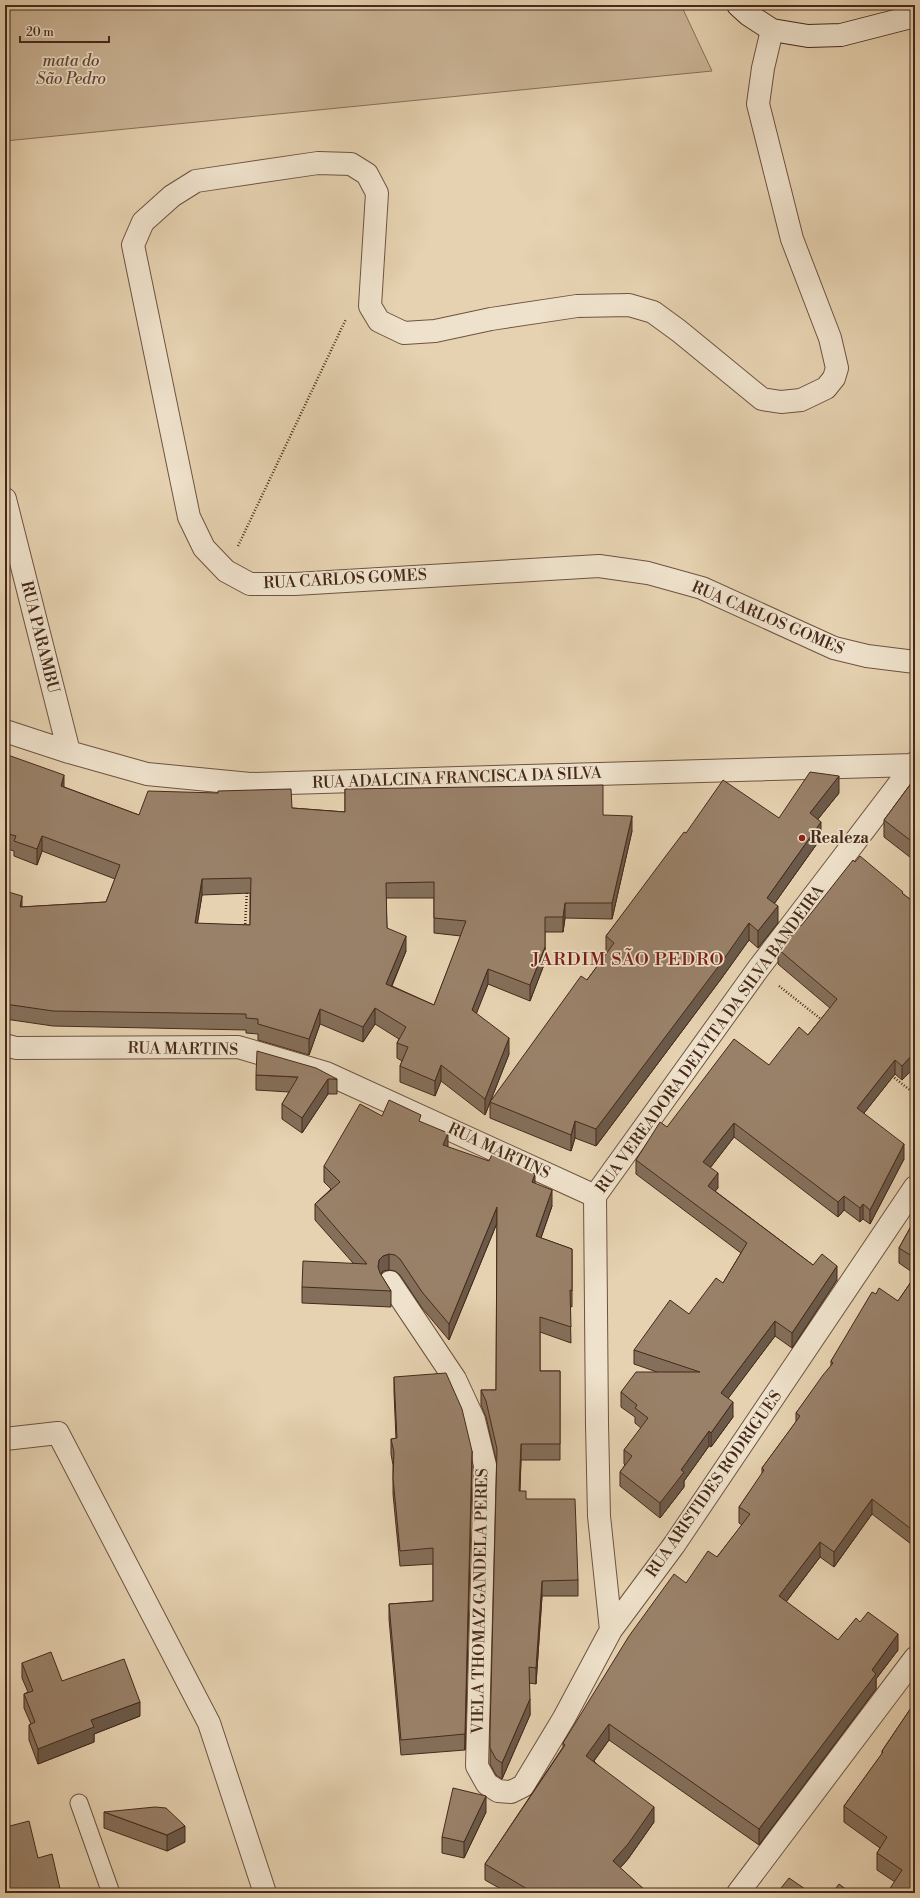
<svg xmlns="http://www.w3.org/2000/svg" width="920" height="1898" viewBox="0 0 920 1898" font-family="'Libre Bodoni',serif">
	<rect width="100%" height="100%" fill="#e6d2b1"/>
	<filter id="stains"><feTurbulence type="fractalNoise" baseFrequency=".005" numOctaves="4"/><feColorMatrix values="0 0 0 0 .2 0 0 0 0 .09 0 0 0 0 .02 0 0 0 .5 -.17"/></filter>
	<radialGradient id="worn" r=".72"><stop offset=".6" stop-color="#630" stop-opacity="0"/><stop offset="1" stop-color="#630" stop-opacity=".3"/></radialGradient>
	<path fill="#cbb597" stroke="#886f58" d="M5,5H681L712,71L5,141Z"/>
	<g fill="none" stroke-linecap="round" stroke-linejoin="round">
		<defs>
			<path id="lane" d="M79,1803L111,1893"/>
			<path id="street" d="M772,30L763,68L758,104L792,239L830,338L837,368L834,378L826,388L801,400L781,402L762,399L679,331L653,312L629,305L577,306L491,319L435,331L404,333L379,321L370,306L377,193L367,174L351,164L318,163L196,181L172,196L143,222L133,245L189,517L204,548L226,571L250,584H295L599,566L648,573L702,588L834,648L867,656L915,662
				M5,499L69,752
				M5,731L69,752L147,774L250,784L914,765
				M5,1045L16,1048L238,1047L326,1073L595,1196
				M390,1282L455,1379L474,1420L485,1465L477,1766L487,1784L498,1791L511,1792L523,1786L564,1718L611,1630L674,1545L915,1187
				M5,1439L58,1433L209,1723L265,1893
				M611,1630L599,1516L597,1424L595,1196L758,969L915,763
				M738,1893L915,1658"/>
			<path id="secondary" d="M738,5L749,15L772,30L808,36L841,35L915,16"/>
		</defs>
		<use href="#lane" stroke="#6e5340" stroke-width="19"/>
		<use href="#street" stroke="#6e5340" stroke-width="24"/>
		<use href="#secondary" stroke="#46291a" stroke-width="24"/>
		<path stroke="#46291a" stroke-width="2.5" stroke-dasharray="1 2" stroke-linecap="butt" d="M238,546L346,319
			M245,927L247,890
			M779,986L822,1020
			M892,1076L915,1094"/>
		<use href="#lane" stroke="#efe2cc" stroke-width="17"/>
		<use href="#street" stroke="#efe2cc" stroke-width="22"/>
		<use href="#secondary" stroke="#efe2cc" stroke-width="22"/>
	</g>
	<path fill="#846f5a" stroke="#46291a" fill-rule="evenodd" d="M5,754L64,787L139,815L292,808L345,812V789L603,815L632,831L612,919L565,918L563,932H545V962L530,1001L488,984L476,1013L509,1054L485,1115L441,1081L435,1096L400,1082V1066L402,1061L397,1058V1043L399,1039L375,1024L363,1042L320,1024L309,1055L258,1040V1034L246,1033V1030L53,1026L5,1019V891L22,907L106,902L115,879L42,851L37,865L14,856V851L5,848ZM250,893V925L197,924L202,895ZM386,898H434V933L461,936L434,1005L392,986L406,951L387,928Z
		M915,778V861L884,837V820Z
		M839,793L818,819L821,838L774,904L778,923L758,948L749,940L721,979L596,1146L575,1138L571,1151L490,1118V1102L587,980L607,953H606V936L686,833L779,818Z
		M903,894L915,903V1072L912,1070L902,1080L895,1074L864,1113L904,1159L870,1224L863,1219L860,1222L844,1210L838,1217L734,1137L710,1168L718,1188L715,1191L813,1265L837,1280L792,1348L775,1336L728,1398L733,1417L711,1447L709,1446L684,1481V1487L660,1518L620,1486V1472L625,1465L624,1464V1450L641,1428L635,1423V1417L621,1407V1392L657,1372L634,1364V1350L689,1314L723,1283L741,1253L636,1174V1160L667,1127L769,1065L808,1035L830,1008L778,964V949L801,926Z
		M256,1075L337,1079V1094H328L302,1133L282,1119V1104L289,1092L256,1090Z
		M421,1122L448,1147L535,1184L552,1206L541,1238L572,1249V1307L570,1306L571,1343L540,1332V1371H560V1460H521L520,1491L526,1499L578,1580V1596H542L536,1684L529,1683L530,1715L502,1779L496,1775L490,1764V1748L497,1464L486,1417L481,1405V1390H496L497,1223L449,1340L422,1308L400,1275L395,1271L389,1270L383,1271L381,1275L391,1291V1307L302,1303V1287L353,1263L315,1220V1204L331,1189L324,1182V1166Z
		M915,1219V1274L899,1263V1248Z
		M915,1276V1547L872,1514L834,1567L820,1557L786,1602L838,1640L898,1650L876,1679V1689L759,1845L609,1740L594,1761L654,1822L628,1859L620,1868L648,1893H508L485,1880V1864L563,1747V1743L686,1583L717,1557L742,1525L739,1523V1507L762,1474V1468L796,1422V1413L831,1366V1361L876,1294L898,1301Z
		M394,1377L472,1466L465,1750L401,1755L389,1619V1604L433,1601V1564L400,1566L393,1494V1465L391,1454V1439H396L394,1392Z
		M22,1663L62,1681L140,1716L94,1734V1742L38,1764L29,1740V1725L31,1724L24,1708V1694L28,1692L22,1678Z
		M915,1702V1893L895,1882L877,1870V1853L880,1848L844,1822V1806L882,1754V1751Z
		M104,1812L185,1842L167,1851L104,1828Z
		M486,1812L464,1858L442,1853V1837Z
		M6,1827L38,1858L5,1893V1835Z"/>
	<path fill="#6b5a4a" stroke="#46291a" d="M64,775V791L61,786Z
		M839,776V793L810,829V813Z
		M632,816V831L612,919V903Z
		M821,822V838L767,914V898Z
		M42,836V851L37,865V849Z
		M202,879V895L195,939V923Z
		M22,896V911L20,907Z
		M565,903V918L563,932V917Z
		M778,906V923L758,948V931Z
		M749,923V940L721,979L596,1146V1129Z
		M406,936V951L386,999V984Z
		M545,947V962L530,1001V985Z
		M488,969V984L472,1025V1010Z
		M375,1008V1024L363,1042V1027Z
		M320,1009V1024L309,1055V1039Z
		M509,1038V1054L485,1115V1099Z
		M912,1055V1070L902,1080V1066Z
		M895,1060V1074L857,1122V1108Z
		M441,1065V1081L435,1096V1081Z
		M328,1079V1094L302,1133V1118Z
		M575,1121V1138L571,1151V1135Z
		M734,1123V1137L703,1177V1162Z
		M448,1133V1149L443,1145Z
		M904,1144V1159L870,1224V1210Z
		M718,1173V1188L708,1200V1186Z
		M535,1174V1190L532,1182Z
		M552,1190V1206L536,1252V1236Z
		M844,1196V1210L838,1217V1202Z
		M863,1204V1219L860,1222V1208Z
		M497,1207V1223L449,1340V1324Z
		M389,1254V1270L383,1271L379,1276L378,1267L379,1260L383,1256Z
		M837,1266V1280L792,1348V1333Z
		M775,1321V1336L721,1408V1393Z
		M733,1402V1417L711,1447V1433Z
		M709,1431V1446L684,1481V1487L660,1518V1503L681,1470Z
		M521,1444V1460L519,1507V1491Z
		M472,1451V1466L465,1750V1734Z
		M872,1499V1514L834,1567V1552Z
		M820,1542V1557L779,1611V1596Z
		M542,1581V1596L536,1684V1668Z
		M898,1634V1650L876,1679V1689L759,1845V1829L872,1670Z
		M530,1699V1715L502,1779V1763Z
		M140,1702V1716L94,1734V1742L38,1764V1749L91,1720Z
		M609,1724V1740L586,1771V1756Z
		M486,1796V1812L464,1858V1842Z
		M654,1807V1822L628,1859L613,1876V1861Z
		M185,1826V1842L167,1851V1835Z"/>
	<path fill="#998169" stroke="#46291a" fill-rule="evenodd" d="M5,754L64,775L61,786L139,815L148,791L218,793V791L291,789L292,808L345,812V789L603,785V815L632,816L612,903H565L563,917H545V947L530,985L488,969L472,1010L509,1038L485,1099L441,1065L435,1081L400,1066L408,1047L397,1043L406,1027L375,1008L363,1027L320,1009L309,1039L258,1024V1019L246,1018V1014L53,1011L5,1004V891L22,896L20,907L106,902L120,865L42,836L37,849L14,841L16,836L5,833ZM251,878L250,925L195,923L202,879ZM434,882V918L466,921L434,1005L386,984L406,936L387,928L386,883Z
		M810,772L839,776L810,813L821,822L767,898L778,906L758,931L749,923L721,963L596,1129L575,1121L571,1135L490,1102L581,976L587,980L614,943L606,936L665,857L684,832L686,833L723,780L779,818Z
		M915,778V844L884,820Z
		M860,856L903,892L902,893L915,903V1058L912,1055L902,1066L895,1060L857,1108L904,1144L870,1210L863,1204L860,1208L844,1196L838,1202L734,1123L703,1162L718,1173L708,1186L813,1265L822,1254L837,1266L792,1333L775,1321L721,1393L733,1402L711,1433L709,1431L681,1470L684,1472L660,1503L620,1472L632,1456L624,1450L648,1418L635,1408L637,1405L621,1392L636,1372H700L634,1350L670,1300L689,1314L716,1278L723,1283L747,1243L636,1160L660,1122L667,1127L734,1039L769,1065L799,1027L808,1035L837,999L778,949L797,924L801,926L853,860L855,862Z
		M257,1051L316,1068L337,1079H328L302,1118L282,1104L298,1077L256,1075Z
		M389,1100L421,1115L419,1121L448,1133L443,1145L489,1161L493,1152L535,1174L532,1182L552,1190L536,1236L572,1249V1291L570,1290L571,1327L540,1317V1371H560V1444H521L519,1491H526V1499H575L578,1580L542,1581L536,1668L529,1667L530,1699L502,1763L496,1759L490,1748V1732L497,1449L486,1401L481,1390H496L497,1207L449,1324L422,1292L400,1259L395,1255L389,1254L383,1256L379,1260L378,1267L380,1273L391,1291L302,1287L303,1261L367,1264L315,1204L340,1182L324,1166L360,1104L382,1116Z
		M915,1219V1258L899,1248Z
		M915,1276V1532L872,1499L834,1552L820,1542L779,1596L838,1640L856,1618L860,1622L868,1612L898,1634L872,1670L876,1674L759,1829L609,1724L586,1756L654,1807L628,1844L613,1861L648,1893H534L485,1864L565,1745L563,1743L629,1636L674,1574L686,1583L708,1551L717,1557L750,1514L739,1507L764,1470L762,1468L800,1416L796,1413L823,1375L833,1363L831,1361L872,1292L876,1294L879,1288L898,1301Z
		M446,1373L462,1409L472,1451L465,1734L401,1740L389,1604L433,1601V1548L400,1551L393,1478L394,1452L391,1439L397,1438L394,1377Z
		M51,1652L62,1681L124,1659L140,1702L91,1720L94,1727L38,1749L29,1725L35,1722L24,1694L33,1691L22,1663Z
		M915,1702V1893H887L902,1870L877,1853L887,1837L844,1806L883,1752L882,1751Z
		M453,1788L486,1796L464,1842L442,1837Z
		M155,1807L166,1808L185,1826L167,1835L104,1812Z
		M29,1821L38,1858L52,1854L61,1893H5V1865L9,1864L5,1849V1835H7L6,1827Z
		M789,1878L811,1893H777Z
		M839,1884L851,1893H832Z"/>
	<circle fill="#8f2418" stroke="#efe2cc" stroke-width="1.5" cx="802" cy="838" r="4"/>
	<g text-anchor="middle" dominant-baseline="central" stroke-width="3.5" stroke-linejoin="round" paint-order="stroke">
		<g font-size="16" font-style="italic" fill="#614533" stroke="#efe2cc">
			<text x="71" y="61">mata do<tspan x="71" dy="18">São Pedro</tspan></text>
		</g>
		<g font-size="16" fill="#46291a" stroke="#efe2cc">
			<text transform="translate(345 579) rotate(-3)">RUA CARLOS GOMES</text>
			<text transform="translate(768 618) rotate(23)">RUA CARLOS GOMES</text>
			<text transform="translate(40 637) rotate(76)">RUA PARAMBU</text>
			<text transform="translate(457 778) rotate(-2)">RUA ADALCINA FRANCISCA DA SILVA</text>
			<text transform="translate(710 1039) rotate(-54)">RUA VEREADORA DELVITA DA SILVA BANDEIRA</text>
			<text transform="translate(183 1049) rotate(1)">RUA MARTINS</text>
			<text transform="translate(499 1151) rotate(25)">RUA MARTINS</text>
			<text transform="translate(714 1484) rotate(-55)">RUA ARISTIDES RODRIGUES</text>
			<text transform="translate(480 1601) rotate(-89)">VIELA THOMAZ GANDELA PERES</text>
		</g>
		<g font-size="16" font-weight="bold" fill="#46291a" stroke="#efe2cc" text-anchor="start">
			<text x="810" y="838">Realeza</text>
		</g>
		<g font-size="18" letter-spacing="1" fill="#7a1f14" stroke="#efe2cc">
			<text x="628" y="959">JARDIM SÃO PEDRO</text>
		</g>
	</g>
	<rect width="920" height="1898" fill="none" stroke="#e6d2b1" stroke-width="20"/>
	<rect x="6" y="6" width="908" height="1886" fill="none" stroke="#46291a" stroke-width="2"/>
	<rect x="10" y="10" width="900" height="1878" fill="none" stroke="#46291a"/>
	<path d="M20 36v6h89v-6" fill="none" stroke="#46291a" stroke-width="2"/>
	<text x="26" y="36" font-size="12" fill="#46291a" stroke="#efe2cc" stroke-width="3" paint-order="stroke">20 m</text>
	<rect width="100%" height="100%" filter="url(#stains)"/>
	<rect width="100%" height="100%" fill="url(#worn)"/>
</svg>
